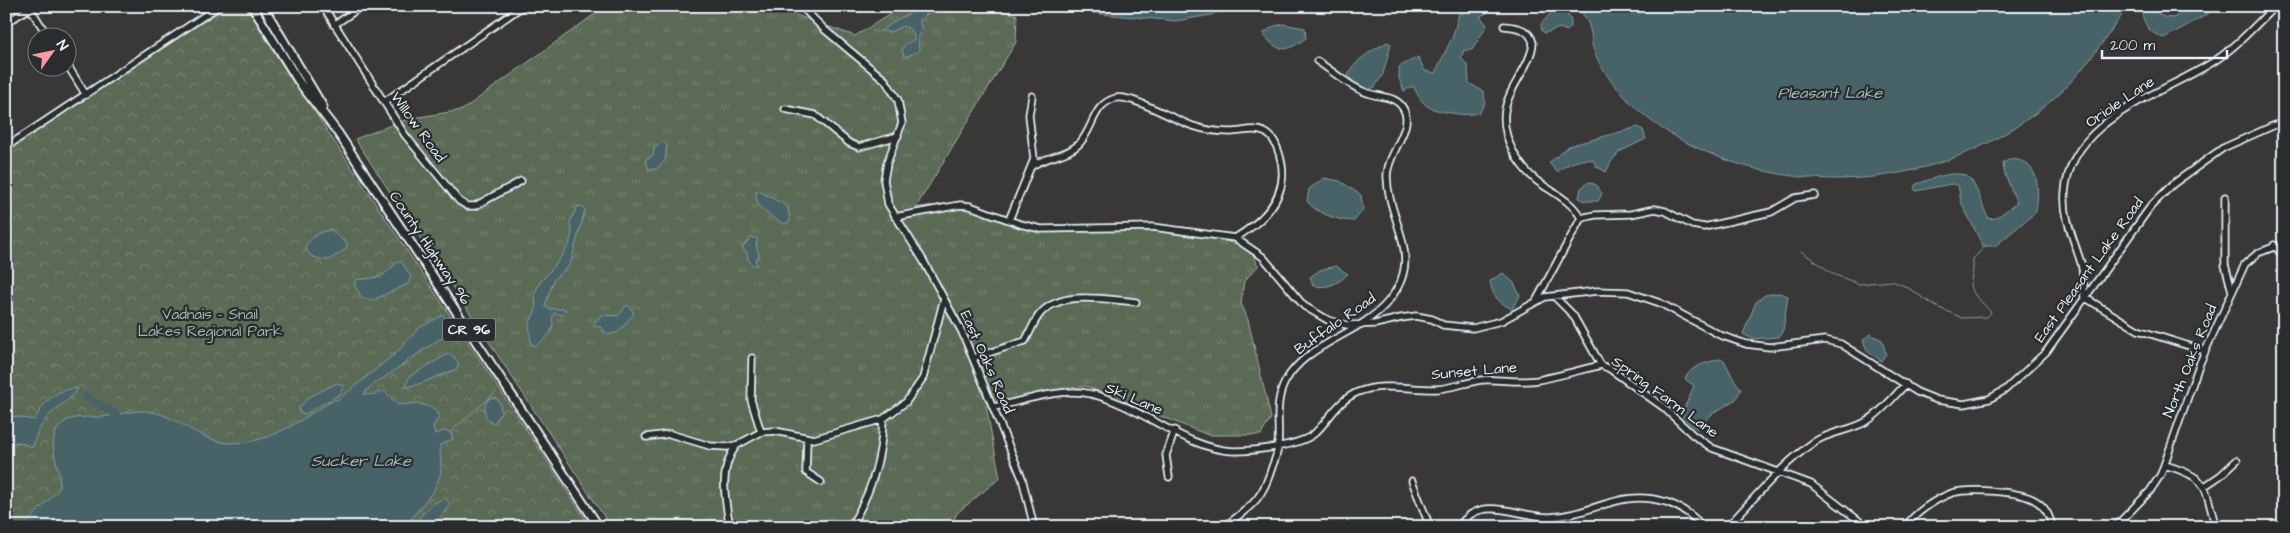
<svg xmlns="http://www.w3.org/2000/svg" width="2290" height="533" viewBox="0 0 2290 533" font-family="'Architects Daughter',sans-serif">
	<defs>
		<pattern id="grass-tufts" width="24" height="20" patternUnits="userSpaceOnUse" patternTransform="scale(1.25)"><rect width="24" height="20" fill="#5a6b55"/><path d="M3 7l-1-3M5 7V3M7 7l1-3M15 17l-1-3M17 17v-4M19 17l1-3" fill="none" stroke="#72816e"/></pattern>
		<pattern id="park-crowns" width="20" height="18" patternUnits="userSpaceOnUse" patternTransform="scale(1.25)"><rect width="20" height="18" fill="#5a6b55"/><path d="M2 6a3 3 0 1 1 6 0M12 15a3 3 0 1 1 6 0" fill="none" stroke="#72816e"/></pattern>
	</defs>
	<rect width="100%" height="100%" fill="#393837"/>
	<filter id="ink" filterUnits="userSpaceOnUse"><feTurbulence type="fractalNoise" baseFrequency=".02" numOctaves="2"/><feDisplacementMap in="SourceGraphic" scale="10" xChannelSelector="R" yChannelSelector="G"/><feConvolveMatrix kernelMatrix="1 2 1 2 8 2 1 2 1" color-interpolation-filters="sRGB"/></filter>
	<g filter="url(#ink)">
		<path fill="url(#grass-tufts)" stroke="#a1aea6" d="M606,6H771L855,36L903,6H986L1017,15L1016,42L916,207L960,205L993,219L1064,231L1151,229L1217,239L1240,245L1254,256L1258,266L1244,281L1241,303L1248,320L1271,418L1261,435H1208L1085,386L986,406L1000,478L957,513L951,527H611L355,139L407,119L462,110Z"/>
		<path fill="url(#park-crowns)" stroke="#a1aea6" d="M228,6H247L296,84L591,527H6V150Z"/>
		<path fill="#466468" stroke="#879ca2" d="M1018,6H1231L1211,15L1176,21Z
			M1460,6H1483L1488,10L1487,13L1480,16L1487,25L1472,50H1464L1461,58L1468,66L1469,83L1484,92L1485,103L1479,113C1468,115 1462,115 1452,113C1428,109 1424,108 1413,86L1404,91L1399,78V67L1418,57L1425,71L1435,73L1453,36L1459,13H1464L1463,8Z
			M1546,6H1564L1571,21V27L1567,31L1560,28L1545,33L1542,31L1541,24L1551,13Z
			M1577,6H2128C2105,39 2083,73 2052,100C1961,178 1832,200 1721,158C1685,144 1653,127 1626,98C1614,85 1598,66 1593,48C1591,42 1592,35 1590,29C1588,21 1582,13 1577,6Z
			M2145,6L2164,17L2173,18L2195,6H2212L2208,14L2164,38C2144,31 2146,23 2139,7Z
			M921,8L929,9L930,12L919,20L922,30L918,36L919,51L905,57L902,52C903,43 907,44 914,40C915,33 910,28 903,26L890,32L881,31L898,19Z
			M1282,24L1305,28L1306,38C1287,52 1279,54 1263,34L1272,27Z
			M1387,42L1391,44L1383,74L1375,87L1367,91L1360,88L1348,76C1353,61 1373,50 1387,42Z
			M1638,127L1643,130L1646,139L1619,152L1611,162L1606,172L1596,166L1593,160C1579,158 1567,164 1557,172L1549,163L1569,146Z
			M663,141L667,145L665,161L656,169H649L645,160L653,155L654,149Z
			M2011,159C2041,161 2039,190 2036,212L1995,246H1983L1961,202L1958,185L1951,184L1916,191L1914,187L1916,184C1931,180 1963,164 1973,183C1980,194 1982,207 1989,219L1996,218L2017,203L2004,172L2003,163Z
			M1324,178L1340,181L1361,195L1363,210L1354,221C1339,221 1315,213 1307,201L1309,189Z
			M1589,182L1596,185L1602,194L1598,201H1585L1579,198L1581,188Z
			M757,190L785,205L788,209L790,221L785,224C773,219 751,206 757,190Z
			M578,206L583,207L585,210L570,265L554,279L545,306L548,309H566L563,315L554,313C551,319 554,322 552,328C551,336 541,342 535,346L531,343L529,324L536,310L535,293L540,282L553,268L569,245L572,232L570,221Z
			M331,230L347,244L346,249L329,260C318,259 308,258 305,246C313,237 319,231 331,230Z
			M751,237L758,239L756,245L759,255L755,261L758,265H753L748,260L747,253L742,248Z
			M398,262H402L411,277L408,284L373,300L362,298L355,287V280L381,277Z
			M1336,266L1348,274C1336,285 1329,288 1313,286L1310,277L1320,270Z
			M1503,273L1514,283L1520,296L1512,309C1499,303 1492,296 1490,281Z
			M1780,293L1788,296L1783,330L1779,337L1753,339L1743,334L1756,302L1765,295Z
			M627,305L633,311V315L618,332L608,335L602,328L593,325L601,315L618,316Z
			M443,315L453,331C430,344 410,360 388,375C378,382 371,384 364,394C384,398 378,380 397,405L418,403L435,409L439,417L433,427L435,434L444,431L450,432L453,439L440,445L441,473L434,490L405,527H23C29,519 57,493 59,488C64,468 41,442 63,423C73,415 88,418 100,417C117,416 136,408 152,412C182,418 201,443 233,443C274,442 298,421 332,401L339,399L395,354L419,328Z
			M1870,334L1882,340L1886,354L1881,361L1866,349L1863,340Z
			M448,354L453,356L458,362L457,369L416,385L405,387L410,376Z
			M1719,359L1724,360L1733,378L1741,389L1736,399L1712,414L1698,429C1690,426 1685,421 1682,413L1694,386L1685,379C1691,365 1707,363 1719,359Z
			M337,383L344,386L340,394L305,414L299,412V408L309,397Z
			M77,388C72,398 67,401 58,407C45,418 36,431 33,447L19,442L6,444V415L34,420C46,400 53,391 77,388Z
			M490,398L497,399L500,403L501,413L494,423L487,420C484,410 483,406 490,398Z
			M445,498L450,504L433,527H412C422,515 430,503 445,498Z"/>
		<g fill="none" stroke-linecap="round" stroke-linejoin="round">
			<path stroke="#879ca2" stroke-width="1" d="M1801,251L1833,274L1859,284L1892,281L1907,287L1935,306L1962,318L1987,317L1991,312L1975,295L1970,286L1973,270V259L1985,246
				M450,432L496,392"/>
			<path stroke="#466468" stroke-width="8" d="M86,397L116,414"/>
			<defs>
				<path id="minor" d="M33,6L30,8L49,38
					M323,6L405,135L459,201L467,206H475L521,181
					M801,6L825,30L885,80L898,100L902,123L887,163L884,180L888,204L923,260L962,332L1022,478L1034,527
					M6,23L30,8
					M334,25L362,6
					M1504,26C1517,27 1530,29 1533,43C1531,66 1509,86 1505,110C1501,136 1517,165 1537,181C1552,192 1572,201 1581,218
					M68,66L86,95
					M384,102L523,6
					M785,109L815,115L849,143L859,147L898,136
					M6,147L219,6
					M1032,166C1047,156 1067,156 1079,144C1094,129 1092,104 1116,98C1133,95 1174,120 1193,126C1205,130 1218,132 1231,132C1242,132 1254,127 1264,132C1273,136 1276,144 1279,153C1292,192 1267,219 1235,238
					M2225,197V265L2232,291
					M895,217L960,205L970,206L1020,224L1041,229L1153,227L1235,238L1263,257L1304,306L1328,320L1347,325L1375,324L1401,318L1416,316L1432,319L1443,325L1473,328L1501,321L1545,297L1597,291L1628,292L1660,303L1720,335L1746,344L1770,347L1825,340L1841,344L1917,392L1937,400L1964,404L1989,399L2005,390L2046,352L2151,206L2173,184L2223,148L2284,121
					M1009,220L1034,159L1029,115L1032,96
					M2274,245L2284,257
					M1555,297L1573,315L1601,365L1610,369L1663,407L1693,435L1712,448L1811,484L1867,527
					M1536,301L1581,218L1595,215L1631,214L1655,209L1665,211L1692,225L1704,227L1771,212L1795,198L1815,195
					M2205,351L2138,330L2084,297C2084,286 2084,274 2081,263C2074,240 2063,217 2065,193C2070,117 2163,95 2216,60C2238,45 2256,25 2275,6
					M752,358L751,400L761,432
					M973,358L1025,341C1030,333 1034,321 1040,314C1062,289 1107,300 1136,302
					M994,407C1023,401 1062,387 1091,394C1139,404 1186,450 1234,451C1253,451 1301,446 1315,433C1330,419 1337,401 1358,392C1384,382 1411,390 1437,389C1452,388 1467,382 1482,380C1500,379 1520,383 1538,380C1559,376 1580,370 1601,365
					M646,437L670,434L710,446L727,447L737,445L761,432L775,431L814,439L883,419L906,402L923,378L944,299
					M807,439L806,472L821,482
					M2165,465C2212,479 2203,486 2216,527
					M1169,477L1166,455L1175,430
					M1412,481L1430,527
					M2205,486L2221,475L2237,460
					M730,527C725,500 718,468 737,445
					M850,527C871,494 882,457 883,419
					M1224,527C1251,506 1262,501 1272,467C1275,460 1278,453 1278,445C1280,423 1274,403 1285,382C1305,344 1357,335 1385,305C1428,258 1388,225 1387,176C1387,154 1414,128 1404,110C1397,96 1384,98 1371,94C1352,89 1334,72 1317,61
					M1459,527C1480,492 1519,518 1550,517C1594,515 1619,488 1666,502C1681,507 1693,515 1703,527
					M1727,527C1755,498 1781,465 1814,442C1831,431 1851,431 1867,421C1882,412 1893,397 1906,384
					M1905,527C1915,513 1935,499 1952,493C1970,488 2021,491 2036,501C2046,507 2050,516 2052,527
					M2115,527L2150,491L2161,474L2199,365L2245,264L2258,253L2284,243"/>
				<path id="major" d="M252,6L299,82L338,133L599,527
					M263,6L323,107"/>
			</defs>
			<use href="#minor" stroke="#e8f1f8" stroke-width="9"/>
			<use href="#major" stroke="#e8f1f8" stroke-width="11"/>
			<use href="#minor" stroke="#2a2d2e" stroke-width="5.5"/>
			<use href="#major" stroke="#2a2d2e" stroke-width="7"/>
		</g>
	</g>
	<g text-anchor="middle" dominant-baseline="central" stroke-width="4.5" stroke-linejoin="round" paint-order="stroke">
		<rect fill="#2a2d2e" stroke="#afb6bb" stroke-width="1" x="443" y="318.5" width="52" height="23" rx="4"/>
		<g font-size="14" font-weight="bold" fill="#e8f1f8">
			<text x="469" y="330">CR 96</text>
		</g>
		<g font-size="15" fill="#e8f1f8" stroke="#2a2d2e">
			<text transform="translate(2120 102) rotate(-34)">Oriole Lane</text>
			<text transform="translate(418 127) rotate(54)">Willow Road</text>
			<text transform="translate(430 248) rotate(56)">County Highway 96</text>
			<text transform="translate(2089 270) rotate(-54)">East Pleasant Lake Road</text>
			<text transform="translate(1335 324) rotate(-35)">Buffalo Road</text>
			<text transform="translate(2190 361) rotate(-68)">North Oaks Road</text>
			<text transform="translate(987 362) rotate(66)">East Oaks Road</text>
			<text transform="translate(1474 371) rotate(-5)">Sunset Lane</text>
			<text transform="translate(1665 397) rotate(36)">Spring Farm Lane</text>
			<text transform="translate(1134 399) rotate(23)">Ski Lane</text>
		</g>
		<g font-size="15" fill="#a8b5af" stroke="#2a2d2e">
			<text x="210" y="314">Vadnais - Snail<tspan x="210" dy="17">Lakes Regional Park</tspan></text>
		</g>
		<g font-size="16" font-style="italic" fill="#a7b9be" stroke="#2a2d2e">
			<text x="1830" y="93">Pleasant Lake</text>
			<text x="361" y="461">Sucker Lake</text>
		</g>
	</g>
	<rect width="2290" height="533" fill="none" stroke="#2a2d2e" stroke-width="25"/>
	<rect x="12" y="12" width="2265" height="508" fill="none" stroke="#e8f1f8" stroke-width="2" filter="url(#ink)"/>
	<g transform="translate(52 52) rotate(57)"><circle r="24" fill="#2a2d2e" stroke="#767b7f"/>
	<path d="M0-4L9 19L0 12L-9 19Z" fill="#ff9aa2"/>
	<text y="-8" font-size="14" font-weight="bold" text-anchor="middle" fill="#e8f1f8">N</text>
	</g>
	<path d="M2102 50v8h125v-8" fill="none" stroke="#e8f1f8" stroke-width="2.5"/>
	<text x="2110" y="50" font-size="15" fill="#e8f1f8" stroke="#2a2d2e" stroke-width="4" paint-order="stroke">200 m</text>
</svg>
